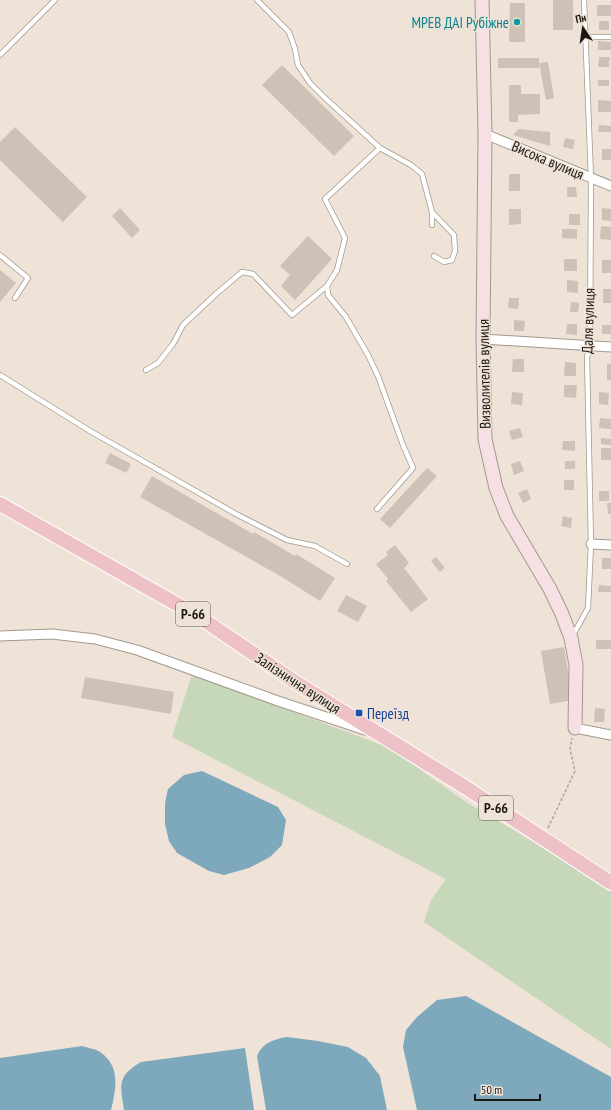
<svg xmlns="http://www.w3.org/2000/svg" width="611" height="1110" viewBox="0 0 611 1110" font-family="'PT Sans Narrow',sans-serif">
	<rect width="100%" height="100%" fill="#eee3d6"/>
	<path fill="#c7d7b9" d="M192,674L390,748L466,802L538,845L611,892V1049L424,922L431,900L446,879L172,737Z"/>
	<path fill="#7ea8bb" d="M202,771L278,807L286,820L282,845L270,857L249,868L224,875L209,871L177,853L169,841L165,824V803L168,789L184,775Z
		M466,996L611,1077V1110H417L403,1047L406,1030L417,1017L437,1000Z
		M287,1037L318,1041L348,1047L366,1058L380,1076L387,1110H266L257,1056C262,1043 274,1039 287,1037Z
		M82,1046C88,1048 96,1049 100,1052C121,1066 116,1089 111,1110H0V1058Z
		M245,1048L254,1110H124C120,1085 117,1076 141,1062Z"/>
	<path fill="#cdc2b5" d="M553,0H573V30H553Z
		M510,3H525V42H509Z
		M597,5H611V16H597Z
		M599,21H609V30H599Z
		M598,41L611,42V50H598Z
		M599,57H610L609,67H598Z
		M498,58H539V63L548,62L554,98L546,100L539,63V68H498Z
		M282,65L354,136L334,156L262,85Z
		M598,80H609V86H598Z
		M509,85H521V94H540V114L518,115V122H509Z
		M598,100L611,101V112H598Z
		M599,125L611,126V132H598Z
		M15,127L87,197L63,222L0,160V142Z
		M518,129L550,132V146L513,135Z
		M565,138L575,140L573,149L563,147Z
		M602,149H611V160H602Z
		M509,174H520V191H509Z
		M567,187H576L577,197H567Z
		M120,208L140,230L132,238L112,216Z
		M602,208L611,209V221L602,220Z
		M509,209H521V224L509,225Z
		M569,214H580V225H569Z
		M601,226L611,227V240L600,239Z
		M562,229H577V239L562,238Z
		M308,236L332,259L295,300L281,286L290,275L280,266Z
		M564,259H577V271H564Z
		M602,260H611V273H602Z
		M0,270L16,283L0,302Z
		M567,280L578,281V293L567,292Z
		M603,289H611V303H603Z
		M509,298H519L518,309L508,308Z
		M571,302L579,303L578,312H570Z
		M514,320L525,321L524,331H514Z
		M567,324H577V335L566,334Z
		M602,325H611V334H602Z
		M513,359H524V372H512Z
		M565,362L576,363V376H564Z
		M607,364H611V380H607Z
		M564,385H577L576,398L564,397Z
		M512,392L523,393L522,405L511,404Z
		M599,392L609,393L608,405L599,404Z
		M600,418L611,419V429L599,428Z
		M520,428L523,437L512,440L509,431Z
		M601,438L611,439V445L601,444Z
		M563,441H575V451L562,450Z
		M601,448H611V460H601Z
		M110,453L131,464L126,473L105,463Z
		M520,461L524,471L514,475L511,464Z
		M565,461H575V469H565Z
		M427,468L437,476L390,528L380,519Z
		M152,476L253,534L254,532L295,556L296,554L335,578L320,601L282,577L140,497Z
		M564,480H574V490H564Z
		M527,489L531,499L523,503L518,493Z
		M599,491H609V501H599Z
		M607,503H611V514H608Z
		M563,516L572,518L571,528L561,526Z
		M395,545L409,563L404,568L428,599L411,612L386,581L388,579L376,564L388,555L386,552Z
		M436,557L445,568L440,572L431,561Z
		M602,558H611V569H602Z
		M599,585L611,586V592H598Z
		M346,595L367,606L358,622L337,611Z
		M596,640H611V649H596Z
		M564,647L573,700L550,704L541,651Z
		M85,677L174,692L171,714L81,698Z
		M595,708L605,709L604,722H594Z"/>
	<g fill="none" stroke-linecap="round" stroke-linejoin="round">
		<defs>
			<path id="lane" d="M257,0L289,32L295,49L298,65L310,83L325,98L380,148L411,165L422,174L432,212L454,235L455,251L452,260L444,262L434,256
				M585,37H611
				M0,55L55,0
				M432,212V225
				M0,255L28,278L15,298
				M146,370L158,363L173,344L183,325L216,294L242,272L253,274L292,315L327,286
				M0,375L90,431L236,514L287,540L315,546L347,564
				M377,509L413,468L403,445L378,376L368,355L346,317L328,295L327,286L337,270L345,238L325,199L380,148
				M573,635L588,608L591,544L587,357L590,346L591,178L584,0"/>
			<path id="street" d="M485,134L611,186
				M483,339L611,347
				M591,544L611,545
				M0,636L52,634L95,639L137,650L278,701L365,730
				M575,728L611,735"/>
			<path id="secondary" d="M482,0L485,134L483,339L485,439L496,488L507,516L550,589L562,614L571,638L576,665L575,728"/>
			<path id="primary" d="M0,504L201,618L295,682L465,787L611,883"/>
		</defs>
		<use href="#lane" stroke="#a3998c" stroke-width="6"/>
		<use href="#street" stroke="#a3998c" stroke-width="11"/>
		<use href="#secondary" stroke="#a3998c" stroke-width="15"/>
		<use href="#primary" stroke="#fff" stroke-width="16"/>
		<path stroke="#ada59a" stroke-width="1.5" stroke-dasharray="3 2" stroke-linecap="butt" d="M548,828L575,771L570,749L572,738"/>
		<use href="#lane" stroke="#fff" stroke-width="4.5"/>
		<use href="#street" stroke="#fff" stroke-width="9"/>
		<use href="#secondary" stroke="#f7e0e3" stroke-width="13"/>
		<use href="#primary" stroke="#eec1c8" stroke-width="14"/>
	</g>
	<circle fill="#0f9aa8" stroke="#eee3d6" stroke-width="1.5" cx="517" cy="22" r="4"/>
	<rect fill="#1a4fb4" stroke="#eee3d6" stroke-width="1.5" x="355" y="709" width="8" height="8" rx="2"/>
	<g text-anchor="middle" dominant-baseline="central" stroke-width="3" stroke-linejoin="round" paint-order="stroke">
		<g fill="#eee3d6" stroke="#5a544e" stroke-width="1">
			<rect x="176" y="602" width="34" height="24" rx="3"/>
			<rect x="479" y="796" width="34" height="24" rx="3"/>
		</g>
		<g font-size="14" font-weight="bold" fill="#1b1713">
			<text x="193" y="614">Р-66</text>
			<text x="496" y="808">Р-66</text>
		</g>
		<g font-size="15" fill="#0d838f" stroke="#eee3d6" text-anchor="end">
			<text x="509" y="22">МРЕВ ДАІ Рубіжне</text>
		</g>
		<g font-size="15" fill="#1b1713" stroke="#eee3d6">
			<text transform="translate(548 160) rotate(23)">Висока вулиця</text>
			<text transform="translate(588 321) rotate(-88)">Даля вулиця</text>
			<text transform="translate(484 374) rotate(-91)">Визволителів вулиця</text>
			<text transform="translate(298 683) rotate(33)">Залізнична вулиця</text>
		</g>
		<g font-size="15" fill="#164399" stroke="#eee3d6" text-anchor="start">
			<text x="367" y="713">Переїзд</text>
		</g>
	</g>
	<g transform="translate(583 28) rotate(347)" stroke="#eee3d6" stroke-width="3" paint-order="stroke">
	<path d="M0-3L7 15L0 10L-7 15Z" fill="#1b1713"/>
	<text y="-6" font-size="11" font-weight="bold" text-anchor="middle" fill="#1b1713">Пн</text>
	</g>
	<path d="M475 1094v6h65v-6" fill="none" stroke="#1b1713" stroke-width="2"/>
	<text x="481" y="1094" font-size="12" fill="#1b1713" stroke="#eee3d6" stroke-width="3" paint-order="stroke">50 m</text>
</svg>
